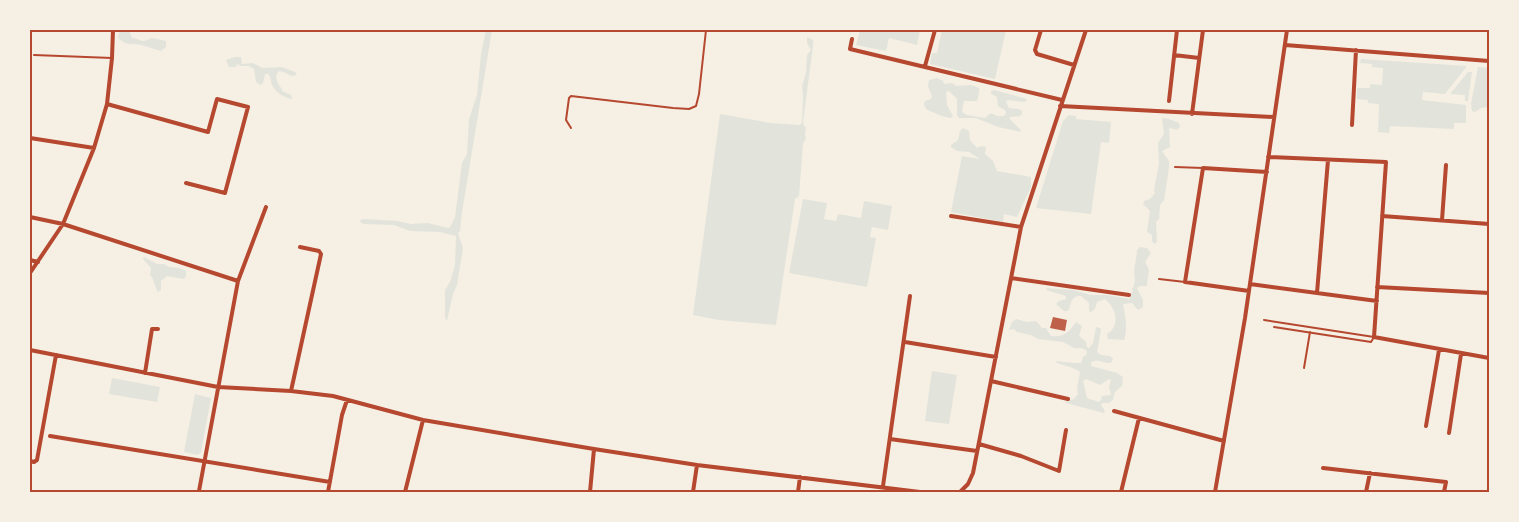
<svg xmlns="http://www.w3.org/2000/svg" width="1519" height="522" viewBox="0 0 1519 522" font-family="'Source Serif 4',serif">
	<rect width="100%" height="100%" fill="#f6efe4"/>
	<path fill="#e2e4dc" fill-rule="evenodd" d="M120,30H129L132,38C143,39 139,44 152,38L166,41V47L161,51C154,49 148,47 141,45C129,42 130,48 118,38Z
		M486,30H492L462,212L460,231L458,233L463,248L457,285L453,294L447,321L445,318V290L450,282L455,265L456,236L440,232L410,231L394,225L364,224L361,223L360,220L364,219L398,221L411,224L428,223L448,228L450,227L455,217L462,163L467,154L469,119L477,95L481,54Z
		M860,30H920L917,45L889,38L886,51L856,45Z
		M942,30H1006L995,79L930,64L932,53H937Z
		M807,37L813,40V46L803,122L804,126L806,127L805,135L806,138L803,144L799,196L795,199L776,325L719,320L693,315L720,114L771,123L800,125L802,122L803,96L802,86L806,73L807,55L811,50L807,43Z
		M235,57H241L242,64L253,63L262,68L282,67L295,72L297,75L291,76L284,72L279,71C273,76 278,84 282,89V91L291,95L292,99C285,98 276,93 272,85C270,81 272,78 268,74H265L263,83L261,85L256,82L254,69L249,66H241L237,64L236,67H229L226,60Z
		M1361,59L1467,66L1445,94L1423,92L1422,100L1466,105V123H1454V129L1390,126L1389,133L1378,132L1379,104L1368,103V100L1357,99V88H1370V84L1382,85L1383,68L1372,67V64L1360,63Z
		M1478,67L1489,68V107L1481,108L1475,112L1472,111L1471,104Z
		M1468,72H1472L1468,101H1465V95L1450,94Z
		M937,78L943,81L944,84L952,83L956,86L971,85L979,88V93L977,101H964L962,112L967,115L985,118L991,113L997,116H1004L1006,113L1005,110L998,106L997,97L991,94V91L994,90L1027,99L1025,102L1008,100L1006,102L1009,108L1019,109L1022,111V114L1020,116L1011,117L1009,118L1020,129L1021,132L998,127L976,118H959L957,115V99L949,91L946,92L947,105L953,116L951,118C943,117 934,113 926,109L924,104L925,101L931,99L932,96L928,86L929,80Z
		M1069,115L1076,116V119L1111,122L1109,143L1101,142L1091,214L1036,208L1063,121Z
		M1162,118L1169,119L1179,123L1180,127L1177,130L1169,128L1170,147L1162,151L1169,161V168L1164,200L1160,205L1159,219L1156,222L1157,242L1154,244L1152,241V235L1147,232L1150,211L1143,204L1144,201L1150,199L1155,193L1154,190L1159,164L1158,143L1164,134Z
		M963,128L969,131L970,140L977,148L981,146L986,147L985,154L993,161L997,171L1031,177V187L1017,217L1004,214L1003,222L951,212L962,156L980,159L969,152L957,151L951,147V145L958,140L960,131Z
		M803,199L827,203L824,219L836,221L838,214L861,218L864,201L892,206L888,230L872,227L870,237L876,238L867,287L789,273Z
		M1140,247L1147,248L1151,253L1145,262L1149,270L1147,284V286H1140L1137,288L1143,300V307L1138,310L1132,303L1123,304C1125,314 1128,330 1124,340L1108,339L1107,334C1121,325 1116,308 1105,299L1097,302L1095,309L1091,312L1089,311V303L1081,296C1070,296 1072,303 1068,311H1064L1056,304L1059,301L1066,299V296L1046,290L1047,288L1073,290L1091,295H1107L1130,299L1129,295L1133,292L1132,289C1136,282 1135,279 1134,272C1134,267 1137,257 1137,250Z
		M144,257L157,264H164L169,267L179,268L186,271V276L184,279L167,276L161,281V290L158,292C154,286 155,280 150,275L151,268L143,259Z
		M1016,319L1027,322L1036,321L1042,328H1046L1051,336C1065,337 1069,332 1076,322L1082,326L1079,336L1086,342L1087,347L1089,348L1093,343L1096,327L1100,328L1101,330L1097,352L1101,355L1110,356L1113,359L1111,363C1103,364 1097,357 1091,363V366L1117,373L1123,377L1122,386C1113,394 1116,389 1113,400L1109,403H1102L1101,405L1105,411L1104,413L1066,403V401L1074,399L1078,394L1077,389L1080,372C1071,365 1059,366 1055,361L1074,363H1081L1083,357L1087,354L1086,350L1081,348H1074L1063,342L1038,339L1031,335L1017,332L1014,329L1009,330L1012,322ZM1086,379L1100,385L1109,379L1111,380L1109,387L1111,395L1102,396L1101,400L1099,402L1087,398L1083,381Z
		M932,371L957,375L949,424L925,421Z
		M112,378L160,387L157,402L109,394Z
		M195,394L211,398L201,452L198,455L184,452Z"/>
	<path fill="#bf614a" d="M1053,317L1067,320L1065,331L1050,328Z"/>
	<g fill="none" stroke-linecap="round" stroke-linejoin="round">
		<path stroke="#b5482f" stroke-width="2" d="M34,55L112,58
			M571,128L566,120L569,98L571,96L673,108L689,109L696,106L699,94L706,30
			M1175,167L1203,168
			M1159,279L1185,282
			M1264,320L1374,337L1371,342L1274,327
			M1304,368L1310,332"/>
		<path stroke="#b5482f" stroke-width="4" d="M1041,30L1035,50L1037,54L1074,65
			M852,39L850,49L1062,100
			M1285,45L1489,61
			M1174,55L1199,58
			M925,66L935,30
			M1169,101L1177,30
			M107,104L208,132L217,99L248,107L225,193L186,183
			M1060,106L1274,117
			M1192,114L1203,30
			M1352,125L1356,50
			M30,138L94,148
			M1268,157L1386,162L1374,337L1489,358
			M951,216L1021,227
			M1382,216L1489,224
			M30,217L63,224L238,281
			M1442,220L1446,165
			M30,260L38,262
			M30,273L63,224L94,148L107,104L112,58L113,30
			M1011,278L1129,295
			M1250,284L1377,301
			M1377,287L1489,293
			M1249,291L1185,282L1203,168L1267,172
			M1317,293L1328,160
			M905,342L996,357
			M30,350L218,387L291,391L333,396L423,420L594,449L697,465L920,492
			M145,373L152,329H158
			M991,381L1068,399
			M291,391L321,254L319,251L300,247
			M1114,411L1224,441
			M1426,426L1439,350
			M1449,433L1461,354
			M50,436L330,482
			M890,439L977,451
			M979,444L1021,456L1059,471L1066,430
			M30,461L34,462L37,460L56,355
			M1323,468L1446,482L1444,492
			M883,486L910,296
			M199,491L238,281L266,207
			M328,492L342,415L347,400
			M405,492L423,420
			M590,492L594,449
			M693,492L697,465
			M798,492L800,477
			M960,492L968,484L973,473L1021,227L1086,30
			M1121,492L1139,418
			M1215,492L1245,318L1287,30
			M1366,492L1370,473"/>
	</g>
	<rect width="1519" height="522" fill="none" stroke="#f6efe4" stroke-width="62"/>
	<rect x="31" y="31" width="1457" height="460" fill="none" stroke="#b5482f" stroke-width="2"/>
</svg>
